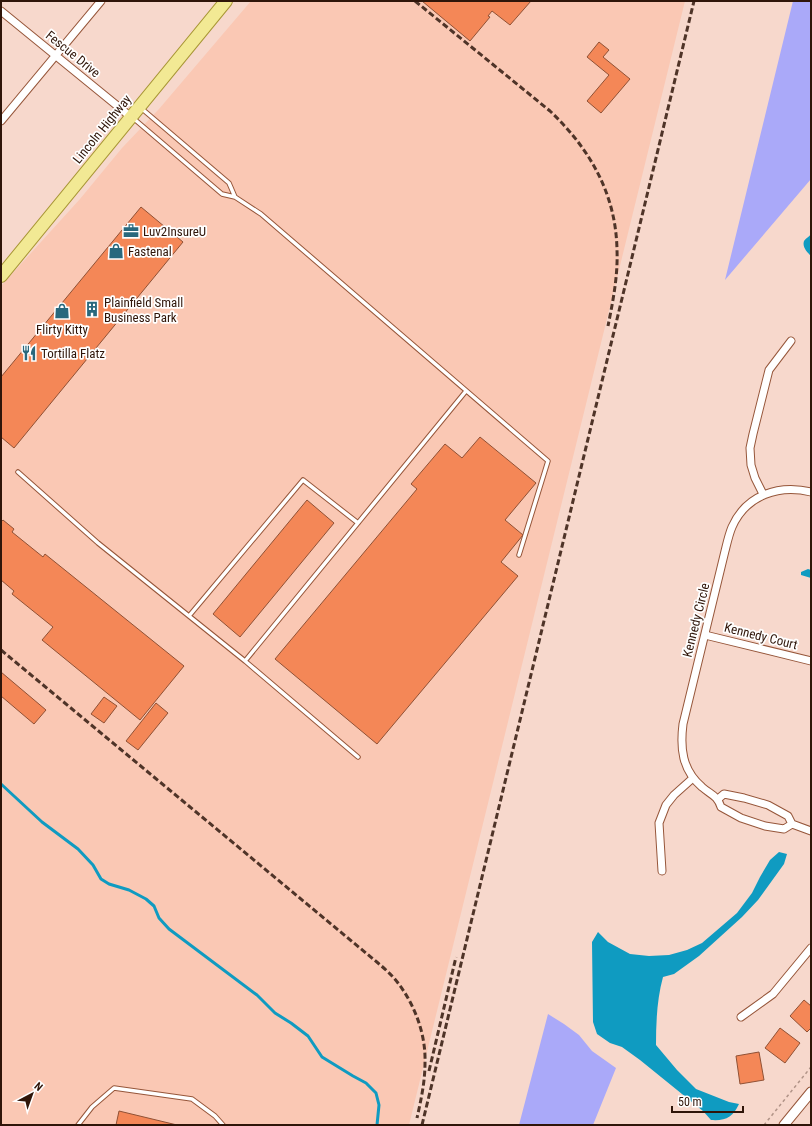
<svg xmlns="http://www.w3.org/2000/svg" width="812" height="1126" viewBox="0 0 812 1126" font-family="'Roboto Condensed',sans-serif">
	<rect width="100%" height="100%" fill="#f7d8cc"/>
	<path fill="#fac8b4" d="M251,1H685L409,1125H1V286L80,199L122,148L159,109Z"/>
	<path fill="#aaa9f9" d="M793,1H811V179L725,280Z
		M548,1014L564,1024L579,1035L592,1051L616,1068L593,1125H519Z"/>
	<path fill="#0f9bc1" d="M811,234V256C807,252 802,247 804,241C806,238 809,237 811,234Z
		M808,569L811,570V578L801,575V572Z
		M779,852L787,854L784,864L758,900L742,917L699,956L674,974L663,977C657,999 656,1022 656,1045L677,1070L696,1089L729,1102L739,1104C733,1117 726,1121 711,1120L703,1111L640,1060L622,1047L610,1043L597,1034L593,1022L592,942L598,932L608,942L630,954L649,956L669,955L687,950L702,943L737,913L752,893L760,877L770,860Z"/>
	<g fill="none" stroke-linecap="round" stroke-linejoin="round">
		<path stroke="#0f9bc1" stroke-width="3" d="M1,784L42,822L78,849L93,865L101,879L109,884L129,890L146,899L154,906L159,918L169,929L257,995L275,1013L291,1023L308,1036L322,1057L353,1076L366,1083L376,1093L379,1105L377,1125"/>
	</g>
	<path fill="#f48757" stroke="#905135" d="M422,1H531L510,25L492,11L488,16L490,17L470,41Z
		M599,42L609,50L603,57L630,79L601,113L587,101L609,75L587,57Z
		M141,207L183,242L14,448L1,437V377Z
		M480,437L536,483L505,520L523,535L501,562L518,576L377,744L275,659L417,489L411,484L445,444L462,458Z
		M307,500L334,523L240,637L213,614Z
		M3,520L14,529L12,532L43,557L45,554L184,666L140,720L42,640L53,627L12,594L14,591L1,580V522Z
		M1,672L46,710L34,724L1,696Z
		M104,697L117,706L104,723L91,714Z
		M156,703L168,713L138,750L126,741Z
		M804,1000L811,1006V1028L807,1032L790,1016Z
		M780,1028L800,1043L785,1063L765,1048Z
		M759,1052L764,1080L740,1084L736,1056Z
		M119,1111L177,1125H116Z"/>
	<g fill="none" stroke-linecap="round" stroke-linejoin="round">
		<defs>
			<path id="service" d="M141,108L229,183L235,197
				M133,118L222,194L235,197L261,214L548,461L519,555
				M18,472L98,543L245,661L358,757
				M189,616L303,480L358,523
				M245,661L466,391
				M78,1125L92,1107L114,1088L192,1099L215,1116L223,1125"/>
			<path id="minor" d="M1,11L131,117
				M1,121L101,1
				M763,494L755,478L751,465L750,448L753,434L769,370L791,341
				M705,635L811,661
				M718,799L724,794L744,798L768,805L788,816L792,824L811,831
				M792,824L784,829L765,826L741,818L721,807C717,795 711,795 702,787C682,770 680,748 683,724L725,551C727,543 729,534 732,527C746,495 779,484 811,492
				M662,871L659,823L666,805L674,795L693,778
				M741,1017L773,994L811,948"/>
			<path id="tertiary" d="M784,1125L811,1092"/>
			<path id="primary" d="M1,276L226,1"/>
		</defs>
		<use href="#service" stroke="#96563a" stroke-width="5.5"/>
		<use href="#minor" stroke="#96563a" stroke-width="9"/>
		<use href="#tertiary" stroke="#96563a" stroke-width="11"/>
		<use href="#primary" stroke="#a89635" stroke-width="14"/>
		<path stroke="#b09387" stroke-width="1.5" stroke-dasharray="3 3" stroke-linecap="butt" d="M764,1125L811,1067"/>
		<use href="#service" stroke="#fff" stroke-width="3.5"/>
		<use href="#minor" stroke="#fff" stroke-width="7"/>
		<use href="#tertiary" stroke="#fff" stroke-width="9"/>
		<use href="#primary" stroke="#f2e994" stroke-width="12"/>
		<path stroke="#4f3428" stroke-width="3" stroke-dasharray="6 3" stroke-linecap="butt" d="M415,1L550,111C590,149 616,194 617,250C618,276 613,301 608,326
			M1,650L378,963C385,969 392,975 398,983C415,1005 426,1035 425,1063C425,1082 421,1100 417,1118
			M429,1071L456,957
			M422,1125L694,1"/>
	</g>
	<defs>
		<symbol id="office-bare" viewBox="-9 -9 18 18"><path d="M-6-3h4V-5.5h4V-3h4V5H-6ZM-1-4.5V-3h2v-1.5ZM-6 0V1H6V0Z" fill="#29687d" stroke="#fff" stroke-width="2.5" paint-order="stroke"/></symbol>
		<symbol id="shop-bare" viewBox="-9 -9 18 18"><path d="M-5-2.5h2.3a2.7 3.5 0 0 1 5.4 0H5L5.5 6h-11ZM-1.5-2.5h3a1.5 2.3 0 0 0-3 0Z" fill="#29687d" stroke="#fff" stroke-width="2.5" paint-order="stroke"/></symbol>
		<symbol id="building-bare" viewBox="-9 -9 18 18"><path d="M-4-6H4V6H1V3H-1V6H-4ZM-2.5-4.3h1.7v1.8h-1.7ZM.8-4.3h1.7v1.8H.8ZM-2.5-1h1.7V.8h-1.7ZM.8-1h1.7V.8H.8Z" fill="#29687d" stroke="#fff" stroke-width="2.5" paint-order="stroke"/></symbol>
		<symbol id="restaurant-bare" viewBox="-9 -9 18 18"><path d="M-5-6h1v4h1v-4h1v4h1v-4h1v5L-1.5 .5V6h-2V.5L-5-1ZM5-6V6H3V1.5H1.5Q1.5-4 5-6Z" fill="#29687d" stroke="#fff" stroke-width="2.5" paint-order="stroke"/></symbol>
	</defs>
	<g fill-rule="evenodd">
		<use href="#office-bare" x="120" y="220" width="22" height="22"/>
		<use href="#shop-bare" x="105" y="240" width="22" height="22"/>
		<use href="#building-bare" x="81" y="298" width="22" height="22"/>
		<use href="#shop-bare" x="51" y="300" width="22" height="22"/>
		<use href="#restaurant-bare" x="18" y="342" width="22" height="22"/>
	</g>
	<g text-anchor="middle" dominant-baseline="central" stroke-width="3.5" stroke-linejoin="round" paint-order="stroke">
		<g font-size="13" fill="#2f1509" stroke="#fff">
			<text transform="translate(73 54) rotate(39)">Fescue Drive</text>
			<text transform="translate(102 129) rotate(-51)">Lincoln Highway</text>
			<text transform="translate(696 620) rotate(-76)">Kennedy Circle</text>
			<text transform="translate(761 636) rotate(14)">Kennedy Court</text>
		</g>
		<g font-size="13" fill="#2f1509" stroke="#fff" text-anchor="start">
			<text x="143" y="231">Luv2InsureU</text>
			<text x="128" y="251">Fastenal</text>
			<text x="104" y="302">Plainfield Small<tspan x="104" dy="15">Business Park</tspan></text>
			<text x="62" y="329" text-anchor="middle">Flirty Kitty</text>
			<text x="41" y="353">Tortilla Flatz</text>
		</g>
	</g>
	<rect width="812" height="1126" fill="none" stroke="#2f1509" stroke-width="4"/>
	<g transform="translate(32 1094) rotate(41)" stroke="#ffffff" stroke-width="3" paint-order="stroke">
	<path d="M0-3L7 15L0 10L-7 15Z" fill="#2f1509"/>
	<text y="-6" font-size="11" font-weight="bold" text-anchor="middle" fill="#2f1509">N</text>
	</g>
	<path d="M672 1106v6h71v-6" fill="none" stroke="#2f1509" stroke-width="2"/>
	<text x="678" y="1106" font-size="12" fill="#2f1509" stroke="#ffffff" stroke-width="3" paint-order="stroke">50 m</text>
</svg>
